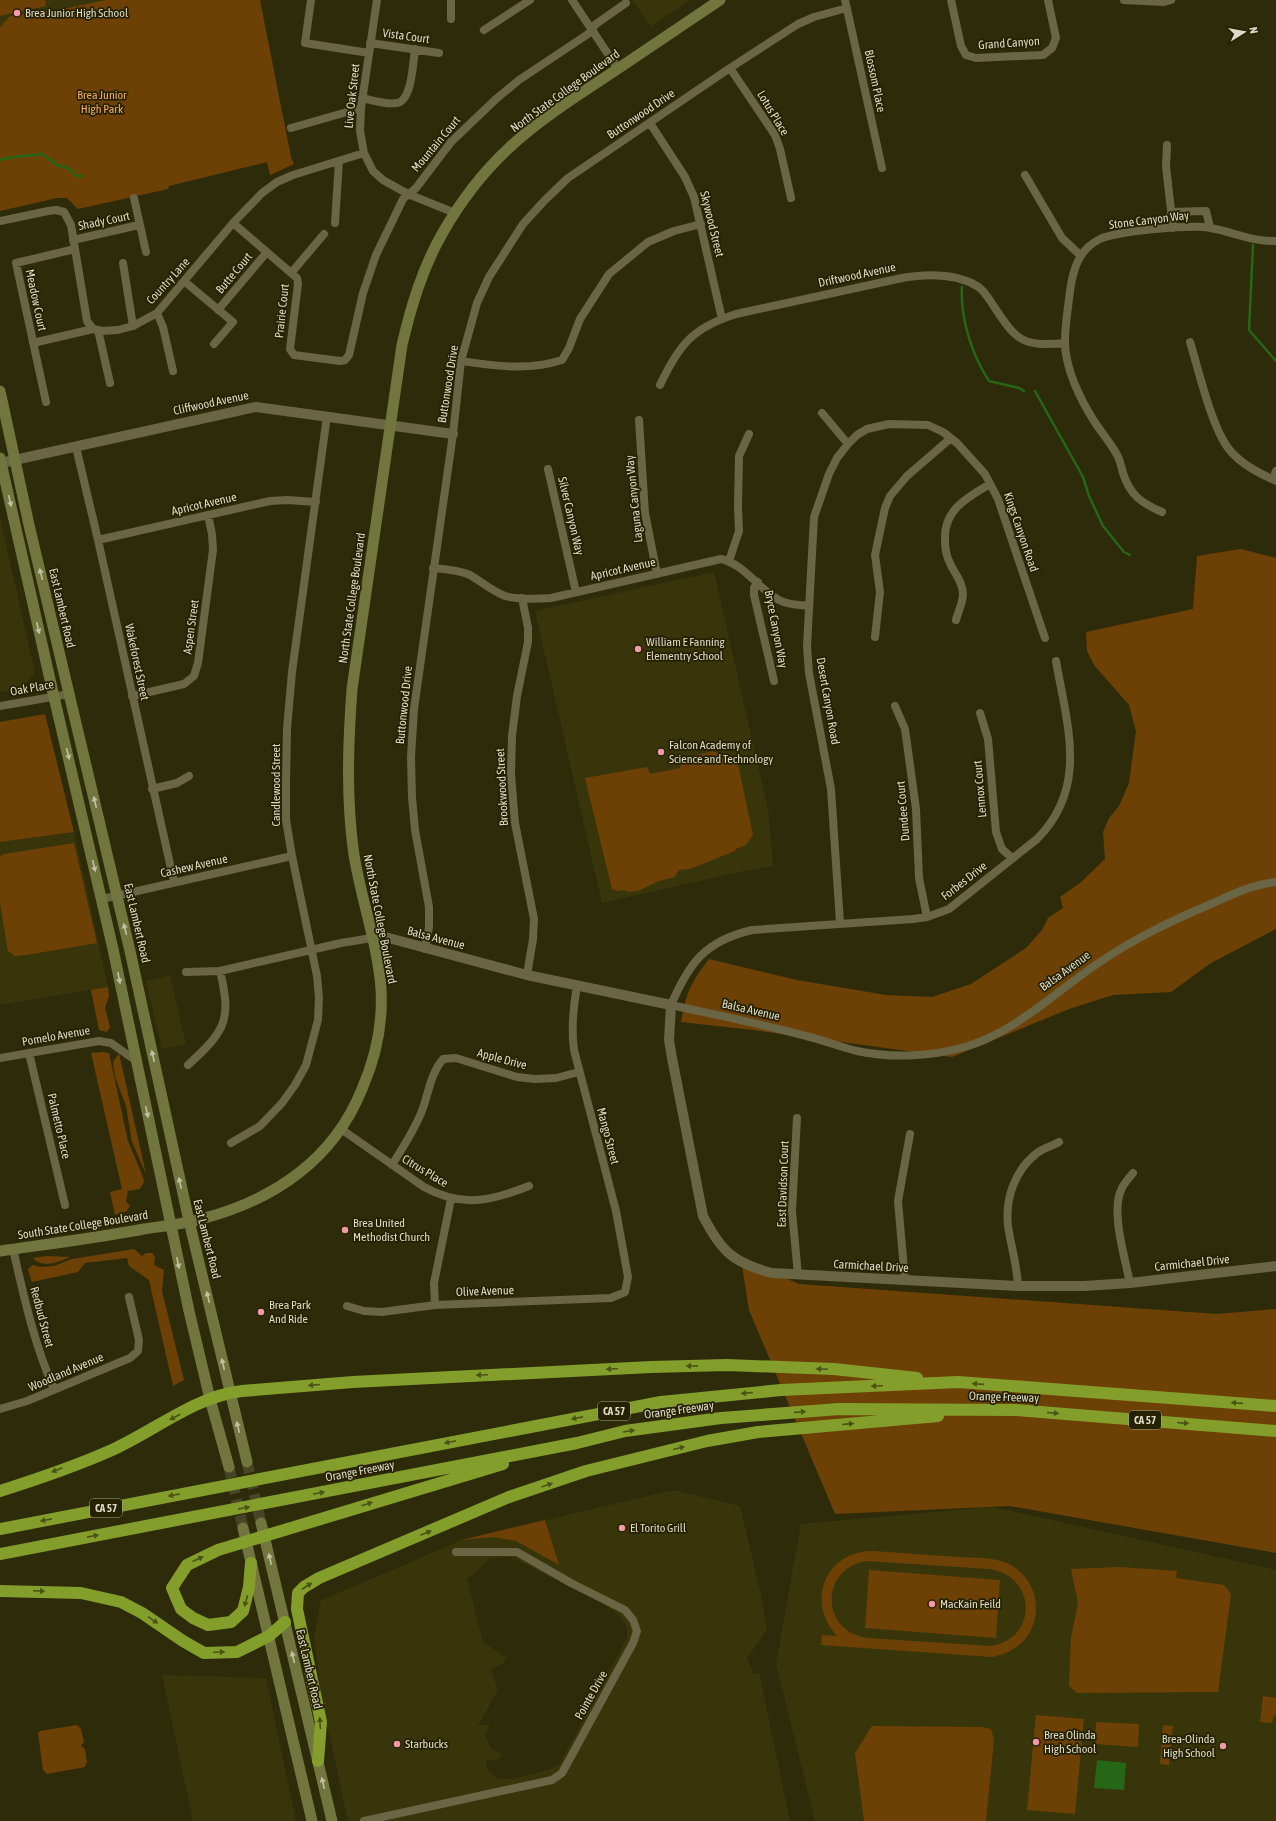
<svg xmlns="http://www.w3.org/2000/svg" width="1276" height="1821" viewBox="0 0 1276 1821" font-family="'Asap Condensed',sans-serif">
	<rect width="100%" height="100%" fill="#2e2b0b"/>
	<path fill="#39350b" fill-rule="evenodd" d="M0,0H105L58,10L11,16L0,27Z
		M632,0H690L651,26Z
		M0,518L35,673L21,689L0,692Z
		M714,572L768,810L773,866L743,871L602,903L535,611Z
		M74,832L108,987L0,1005V842Z
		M170,975L186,1044L162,1049L146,981Z
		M669,1491H677L740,1506L762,1599L767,1630L747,1658L754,1674L759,1673L790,1821H348L329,1732L324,1717L314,1638L321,1600L393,1570L461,1540ZM510,1557L596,1599L620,1616L627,1627V1638L559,1765L551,1769L513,1779H499L487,1770L486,1761L500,1759L501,1753L491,1748L485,1735L490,1725H478L498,1691L491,1669L502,1664L507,1658L483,1642L467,1579L475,1573L489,1558Z
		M993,1507L1276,1570V1821H815L776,1664L801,1524Z
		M162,1675L266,1678L296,1821H193Z"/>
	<path fill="#6d4106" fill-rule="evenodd" d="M0,0H45L46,6L0,16Z
		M105,0H260L291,157L294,164L270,175L267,162L169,186L168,189L78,209L67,198H57L0,211V27L10,16L58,10Z
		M1241,549L1276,558V929L1211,963L1171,992L1113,995L1069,1009L952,1057L753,1030L681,1022C686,993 691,982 709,959L797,980L886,995L932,997L971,984L1026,948L1042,930L1048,918L1063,908L1060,897L1080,883L1105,859L1103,832L1109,818L1119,806L1129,783L1136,731L1129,705L1094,665L1087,651L1086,632L1193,609L1197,556Z
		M45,714L74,832L0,842V722Z
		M713,751L738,764L753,835L746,845L736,849L735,851L690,869L679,870L675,877L659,881L638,891L629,892L624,890L617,891L612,889L585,778L647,767L650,774L680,768L682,759Z
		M74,843L97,943L26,955L15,956L8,951L0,903V856L4,854Z
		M108,987L109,996L105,1008L110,1027L107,1032L99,1030L91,990Z
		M103,1052L109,1053L128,1141L143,1177L144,1182L140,1189L128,1191L126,1202L130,1205L127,1211L115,1215L110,1192L122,1189L91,1053Z
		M119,1053L146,1174L132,1142L126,1106L115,1077L113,1062Z
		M134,1249L142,1256L146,1253H152L155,1257L154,1265L164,1270L162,1291L184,1380L173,1386L149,1280L129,1266L127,1258L85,1263L78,1272L32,1282L28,1269L33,1265L41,1267L54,1266L72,1259Z
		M47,1256L70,1257C59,1262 43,1269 33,1258Z
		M741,1259L799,1284L1217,1314L1276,1309V1553L1010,1506L835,1514L749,1310Z
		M545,1520L559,1565L516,1541L493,1537L461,1540Z
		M873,1551C902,1553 930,1555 959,1557C974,1558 990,1557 1004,1562C1030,1571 1042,1600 1033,1625C1027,1643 1010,1654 992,1657L821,1645L822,1635L837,1636C805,1601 826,1551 873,1551ZM866,1561L990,1569C1037,1576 1038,1639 991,1646L867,1638C820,1631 820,1569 866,1561Z
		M1119,1567L1177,1571L1176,1578L1224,1585L1231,1594L1218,1692L1077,1693L1069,1686L1071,1638L1078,1603L1071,1569Z
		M869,1570L1000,1580L996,1638L865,1628Z
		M1263,1696L1276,1698V1715H1274L1272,1723L1260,1722Z
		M1036,1715L1084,1719L1075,1814L1027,1810Z
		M1096,1722L1139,1724L1138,1747L1095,1744Z
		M77,1725L81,1729L84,1742L81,1746L85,1749L87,1762L85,1767L47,1774L43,1770L38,1733L40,1731Z
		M1163,1725L1173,1726L1169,1765L1160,1764Z
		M872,1726L982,1727L991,1729L994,1740L986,1821H864L855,1753Z"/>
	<path fill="#256617" d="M1097,1760L1126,1763L1124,1790L1094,1788Z"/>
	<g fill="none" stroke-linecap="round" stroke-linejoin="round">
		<path stroke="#256617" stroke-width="2.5" d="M0,160C14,156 28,156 42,154L57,165L70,169L76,176H83
			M1253,245L1249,330L1276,361
			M962,287C960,318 972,355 989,381L1019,388L1024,391
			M1035,391L1083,477L1089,496L1103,526L1124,552L1130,555"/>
		<path stroke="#484527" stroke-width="11" stroke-dasharray="11 5.5" stroke-linecap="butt" d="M247,1462L261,1523
			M229,1467L243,1528"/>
		<path stroke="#696545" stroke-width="8" d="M311,0L305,43L369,53
			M377,0L361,108L360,131L364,153L373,171L383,180L408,194L455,213
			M451,0V19
			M572,0L618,69
			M845,0L882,168
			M951,0L961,46L966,55L976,58L1043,55L1052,48L1056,38L1048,0
			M1124,0L1164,2L1171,0
			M484,30L530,0
			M370,43L439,53
			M730,68L775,135L780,149L791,198
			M362,98C372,100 386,105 397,103C412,101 413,62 415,49
			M650,123L685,177L694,197L722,319
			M291,128L361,108
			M1167,145L1166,166L1173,228
			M1025,175L1062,238L1081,256
			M134,198L146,252
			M1171,212L1206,211L1210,227
			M0,221L48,211L56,210L64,212L71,225L87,321L93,329L102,331L118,330L133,326L157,313L233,223L262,193L277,182L293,175L364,153
			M233,223L297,278L298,284L290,349L294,355L340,361L345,360L349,355L363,293L376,255L403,199L416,188L451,142L496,99L519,80L588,34L596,24L626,3
			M335,223L339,161
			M73,240L139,225
			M123,263L133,326
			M292,272L324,234
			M184,281L233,322L214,344
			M218,310L267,252
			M157,313L163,327L173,371
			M98,330L110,383
			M1190,342C1199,371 1211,425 1228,448C1240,464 1259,473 1276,481
			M33,343L93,329
			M461,361C496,366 528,371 562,360L569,348L580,319L609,274L648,242L674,231L701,224
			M660,385C679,345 692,328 736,314L902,278C926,274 955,273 977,286C984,290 989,299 993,305C1016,340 1021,347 1065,343
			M46,402L16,263L75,249
			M822,413L848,444
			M639,420L645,513L657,574
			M76,447L98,540L174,882
			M548,469L576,592
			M1273,479L1276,471
			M1162,512C1141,503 1130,495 1123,473C1121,466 1120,459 1116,453C1110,442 1101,432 1094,421C1080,399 1065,368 1065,342C1065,325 1068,308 1070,291C1073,269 1079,249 1100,239C1117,231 1193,224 1211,228C1233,232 1253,242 1276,241
			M98,540L270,501L287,500L316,502
			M729,561L739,531L738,506L739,456L749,434
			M433,568C445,569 459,570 470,575C482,582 492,591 505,596C519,600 537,599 551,598L721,559C746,565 757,588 779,600C788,605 799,605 809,606
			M758,582L754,588V595L774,681
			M522,598L528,628V642L517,696L512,736L511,774L515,823L534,919L533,939L527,975
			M956,620C958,612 963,602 963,594C963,582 954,573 950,563C946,556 945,547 945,539C944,509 968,497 990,484
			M875,637L880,592L875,555L885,508L890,496L907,476L951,438
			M1056,661C1067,725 1089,787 1037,839L949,909L927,917L913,919L752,930C705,941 689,963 671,1005C716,1015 762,1024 806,1036C823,1040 840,1047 857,1051C890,1058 928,1057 961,1048C1013,1035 1056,991 1100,962C1137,937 1171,921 1211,904C1231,895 1253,884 1276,882
			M132,696L184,684L194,676L198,663L213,550L212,534L208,515
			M0,706L69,694
			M895,706L905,729L916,809L919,878L927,917
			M980,713L988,739L996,832L1002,849L1012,858
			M152,789L177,783L189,776
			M102,899L292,856
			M840,923L831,789L809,673L807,646L814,517L829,474L837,458L848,444L857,435L867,429L889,424L928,425L943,432L957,443L985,474L998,499L1045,638
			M425,949L429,927V907L415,830L412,797L411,757L414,709L453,434L461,361L477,303L489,277L523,224L545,200L568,178L730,68L798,24L814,17L847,8
			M186,972L220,971L341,943L372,938
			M29,1053L65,1205
			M0,1058L99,1041L111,1043L135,1060
			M188,1065C225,1031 232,1021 220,971
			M797,1118L792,1211L798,1275
			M341,1129L424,1187C462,1208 491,1201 529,1186
			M231,1143L260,1126L282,1103L295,1085L306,1065L318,1020L319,998L317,976L292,856L286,820V782L287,729L292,672L327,416
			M392,1165C403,1147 416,1128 423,1108C429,1091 431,1073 443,1059L456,1058L517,1077L535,1079L556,1078L579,1072
			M13,1249C24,1297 34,1344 54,1389
			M905,1281L898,1201L910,1134
			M1130,1283C1125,1258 1110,1210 1122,1188C1125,1182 1129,1178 1133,1173
			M1018,1286C1017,1265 1011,1246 1008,1226C1005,1198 1015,1170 1037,1153C1044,1148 1052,1146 1059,1142
			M435,1305L434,1283L451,1199
			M347,1306L364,1311L382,1312L435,1305L611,1298L625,1292L628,1277L616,1211L574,1050C571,1028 573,1008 577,986
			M0,1409L27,1401L130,1358L138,1351L139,1340L129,1297
			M364,1821L552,1780L562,1773L633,1643L637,1631L633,1620L625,1610L571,1583L517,1552H456"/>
		<path stroke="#696545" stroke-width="10" d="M1,463L256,407L453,434
			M372,938L385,937L527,975L671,1005L669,1040L672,1058L703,1216C721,1251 733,1263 772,1273L1018,1286H1084L1130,1283L1276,1266"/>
		<path stroke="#71763e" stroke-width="11" d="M0,391L29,525L130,951L189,1221L247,1462
			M0,458L54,697L113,949L189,1311L210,1399L229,1467
			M0,1251C48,1244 96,1238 144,1229C164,1226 185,1224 205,1218C275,1199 334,1159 362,1089C376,1057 383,1024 381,989C378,945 361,899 354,855C346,799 348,744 352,689L402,345C411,307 422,269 442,234C459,204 483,172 509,148C542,117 582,93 619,68C653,45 686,23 720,0
			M261,1523L332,1821
			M243,1528L312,1821"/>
		<path stroke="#849e2c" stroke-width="12" d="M0,1491C38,1479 76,1466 112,1450C154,1431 196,1396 242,1391L353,1382L651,1367L727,1365L834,1369L917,1378
			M0,1529L661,1402L781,1390L958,1382L1276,1406
			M0,1554L577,1443L625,1431L721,1418L839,1409L1015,1410L1276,1431
			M251,1563L249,1587L243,1611L231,1622L208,1625L193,1618L181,1609L172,1588L187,1565L218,1550L503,1464
			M0,1591L81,1593L121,1602L142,1613L183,1641L204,1653L237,1652L269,1636L285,1622
			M318,1761L321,1722L297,1609L298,1593L304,1587L319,1578L509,1497L586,1471L707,1441L758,1432L938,1416"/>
	</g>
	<defs><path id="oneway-solid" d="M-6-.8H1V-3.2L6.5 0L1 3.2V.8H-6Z"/></defs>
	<g fill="#c1c1a6">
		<use href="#oneway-solid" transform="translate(10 501) rotate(77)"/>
		<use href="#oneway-solid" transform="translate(41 574) rotate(-104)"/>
		<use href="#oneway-solid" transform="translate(38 628) rotate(77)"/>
		<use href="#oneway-solid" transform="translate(68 754) rotate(76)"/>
		<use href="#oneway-solid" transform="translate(95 802) rotate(-103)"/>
		<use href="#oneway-solid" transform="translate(94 866) rotate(77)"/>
		<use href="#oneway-solid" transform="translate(125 929) rotate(-104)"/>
		<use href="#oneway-solid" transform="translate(119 978) rotate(79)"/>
		<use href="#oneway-solid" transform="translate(153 1056) rotate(-102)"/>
		<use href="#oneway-solid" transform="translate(147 1112) rotate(78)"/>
		<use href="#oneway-solid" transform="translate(180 1183) rotate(-103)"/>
		<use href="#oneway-solid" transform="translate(178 1263) rotate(78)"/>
		<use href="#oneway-solid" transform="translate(208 1297) rotate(-103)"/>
		<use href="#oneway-solid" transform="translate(223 1364) rotate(-103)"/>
		<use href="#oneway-solid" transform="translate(238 1427) rotate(-104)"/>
		<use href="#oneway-solid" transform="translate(270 1559) rotate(-103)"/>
		<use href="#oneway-solid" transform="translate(293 1657) rotate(-103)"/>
		<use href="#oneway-solid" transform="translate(323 1783) rotate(-103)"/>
	</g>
	<g fill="#4b5313">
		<use href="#oneway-solid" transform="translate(692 1366) rotate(179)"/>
		<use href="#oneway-solid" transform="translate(612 1369) rotate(177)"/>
		<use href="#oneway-solid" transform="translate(822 1369) rotate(-178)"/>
		<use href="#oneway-solid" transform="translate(482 1375) rotate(177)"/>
		<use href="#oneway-solid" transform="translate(978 1384) rotate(-176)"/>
		<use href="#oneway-solid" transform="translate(314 1385) rotate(175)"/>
		<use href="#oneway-solid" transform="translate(877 1386) rotate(177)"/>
		<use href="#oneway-solid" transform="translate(747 1393) rotate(175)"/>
		<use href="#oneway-solid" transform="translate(1237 1403) rotate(-176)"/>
		<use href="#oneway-solid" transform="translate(800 1412) rotate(-4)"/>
		<use href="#oneway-solid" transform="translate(1053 1413) rotate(5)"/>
		<use href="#oneway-solid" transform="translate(175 1417) rotate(152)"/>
		<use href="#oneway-solid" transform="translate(577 1418) rotate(169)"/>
		<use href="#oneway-solid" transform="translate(1183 1423) rotate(5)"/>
		<use href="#oneway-solid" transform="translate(848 1424) rotate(-5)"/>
		<use href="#oneway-solid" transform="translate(629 1431) rotate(-9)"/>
		<use href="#oneway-solid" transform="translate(450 1442) rotate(169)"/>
		<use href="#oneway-solid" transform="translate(679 1448) rotate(-14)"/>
		<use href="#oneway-solid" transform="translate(57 1470) rotate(159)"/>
		<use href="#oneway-solid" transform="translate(547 1485) rotate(-19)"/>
		<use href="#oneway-solid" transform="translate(319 1493) rotate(-11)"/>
		<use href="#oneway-solid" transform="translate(174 1495) rotate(169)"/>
		<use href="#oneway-solid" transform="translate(367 1504) rotate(-18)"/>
		<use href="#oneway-solid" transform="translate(244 1508) rotate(-11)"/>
		<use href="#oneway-solid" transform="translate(46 1520) rotate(169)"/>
		<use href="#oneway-solid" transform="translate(426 1533) rotate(-23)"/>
		<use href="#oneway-solid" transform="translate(93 1536) rotate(-11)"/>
		<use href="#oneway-solid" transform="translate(198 1559) rotate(-25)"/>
		<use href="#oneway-solid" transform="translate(307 1586) rotate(-33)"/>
		<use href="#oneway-solid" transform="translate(39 1591) rotate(2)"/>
		<use href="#oneway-solid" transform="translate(246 1601) rotate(105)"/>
		<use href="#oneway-solid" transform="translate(153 1620) rotate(34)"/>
		<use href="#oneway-solid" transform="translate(219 1652) rotate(-2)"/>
		<use href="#oneway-solid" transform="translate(320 1723) rotate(-93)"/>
	</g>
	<g fill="#f39aa8" stroke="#252102" stroke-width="1.5">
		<circle cx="17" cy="13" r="4"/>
		<circle cx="638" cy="649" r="4"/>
		<circle cx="661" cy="752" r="4"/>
		<circle cx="345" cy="1230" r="4"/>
		<circle cx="261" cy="1312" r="4"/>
		<circle cx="622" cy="1528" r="4"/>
		<circle cx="932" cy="1604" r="4"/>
		<circle cx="1036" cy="1742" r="4"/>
		<circle cx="397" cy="1744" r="4"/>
		<circle cx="1223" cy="1746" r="4"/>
	</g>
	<g text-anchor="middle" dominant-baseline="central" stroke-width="3.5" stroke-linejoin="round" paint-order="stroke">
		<g fill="#252102" stroke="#a5a28d" stroke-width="1">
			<rect x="598" y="1402" width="32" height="18" rx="3"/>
			<rect x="1129" y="1411" width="32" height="18" rx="3"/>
			<rect x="90" y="1499" width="32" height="18" rx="3"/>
		</g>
		<g font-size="11" font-weight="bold" fill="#dcdac8">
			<text x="614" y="1411">CA 57</text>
			<text x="1145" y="1420">CA 57</text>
			<text x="106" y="1508">CA 57</text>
		</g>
		<g font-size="12" fill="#dcdac8" stroke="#252102" text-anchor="start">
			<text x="25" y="13">Brea Junior High School</text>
			<text x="646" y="642">William E Fanning<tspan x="646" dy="14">Elementry School</tspan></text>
			<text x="669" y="745">Falcon Academy of<tspan x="669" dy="14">Science and Technology</tspan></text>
			<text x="353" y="1223">Brea United<tspan x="353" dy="14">Methodist Church</tspan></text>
			<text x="269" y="1305">Brea Park<tspan x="269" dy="14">And Ride</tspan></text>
			<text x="630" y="1528">El Torito Grill</text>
			<text x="940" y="1604">MacKain Feild</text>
			<text x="1044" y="1735">Brea Olinda<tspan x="1044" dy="14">High School</tspan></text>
			<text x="1215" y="1739" text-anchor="end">Brea-Olinda<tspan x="1215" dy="14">High School</tspan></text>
			<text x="405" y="1744">Starbucks</text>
		</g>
		<g font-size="12" fill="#dcdac8" stroke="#252102">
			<text transform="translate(406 36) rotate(8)">Vista Court</text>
			<text transform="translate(1009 43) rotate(-4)">Grand Canyon</text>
			<text transform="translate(875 81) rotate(78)">Blossom Place</text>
			<text transform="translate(565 91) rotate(-36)">North State College Boulevard</text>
			<text transform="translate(352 96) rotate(-84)">Live Oak Street</text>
			<text transform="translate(773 113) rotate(59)">Lotus Place</text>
			<text transform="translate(641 114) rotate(-34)">Buttonwood Drive</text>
			<text transform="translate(436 144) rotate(-50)">Mountain Court</text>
			<text transform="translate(1149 220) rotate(-7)">Stone Canyon Way</text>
			<text transform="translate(104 221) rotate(-12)">Shady Court</text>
			<text transform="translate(712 224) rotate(76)">Skywood Street</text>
			<text transform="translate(234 273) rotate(-50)">Butte Court</text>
			<text transform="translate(857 275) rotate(-12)">Driftwood Avenue</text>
			<text transform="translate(168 281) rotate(-48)">Country Lane</text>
			<text transform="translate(36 300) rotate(78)">Meadow Court</text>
			<text transform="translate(282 311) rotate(-84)">Prairie Court</text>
			<text transform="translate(448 384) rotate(-81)">Buttonwood Drive</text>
			<text transform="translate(211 403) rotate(-12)">Cliffwood Avenue</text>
			<text transform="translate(634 499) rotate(-96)">Laguna Canyon Way</text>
			<text transform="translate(204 504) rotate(-13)">Apricot Avenue</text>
			<text transform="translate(571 516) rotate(77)">Silver Canyon Way</text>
			<text transform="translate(1021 532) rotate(71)">Kings Canyon Road</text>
			<text transform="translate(623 569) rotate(-13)">Apricot Avenue</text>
			<text transform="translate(352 598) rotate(-82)">North State College Boulevard</text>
			<text transform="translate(62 608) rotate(77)">East Lambert Road</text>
			<text transform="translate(191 627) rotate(-82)">Aspen Street</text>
			<text transform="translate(776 629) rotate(79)">Bryce Canyon Way</text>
			<text transform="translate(137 662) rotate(78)">Wakeforest Street</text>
			<text transform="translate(32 688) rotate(-10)">Oak Place</text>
			<text transform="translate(828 701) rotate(80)">Desert Canyon Road</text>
			<text transform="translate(404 705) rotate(-84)">Buttonwood Drive</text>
			<text transform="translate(276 785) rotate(-90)">Candlewood Street</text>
			<text transform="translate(502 787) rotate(-93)">Brookwood Street</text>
			<text transform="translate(980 789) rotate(-95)">Lennox Court</text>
			<text transform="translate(903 811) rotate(-95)">Dundee Court</text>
			<text transform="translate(194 866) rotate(-13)">Cashew Avenue</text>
			<text transform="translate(964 881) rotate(-38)">Forbes Drive</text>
			<text transform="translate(380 919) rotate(79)">North State College Boulevard</text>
			<text transform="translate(137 923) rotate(77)">East Lambert Road</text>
			<text transform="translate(436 938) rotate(15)">Balsa Avenue</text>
			<text transform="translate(1065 971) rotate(-36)">Balsa Avenue</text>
			<text transform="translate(751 1010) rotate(13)">Balsa Avenue</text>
			<text transform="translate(56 1036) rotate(-10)">Pomelo Avenue</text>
			<text transform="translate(502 1059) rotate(15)">Apple Drive</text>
			<text transform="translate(59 1126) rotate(77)">Palmetto Place</text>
			<text transform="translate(608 1136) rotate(75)">Mango Street</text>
			<text transform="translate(425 1171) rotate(31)">Citrus Place</text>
			<text transform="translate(783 1184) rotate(-88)">East Davidson Court</text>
			<text transform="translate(83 1225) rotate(-9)">South State College Boulevard</text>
			<text transform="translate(207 1239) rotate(76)">East Lambert Road</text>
			<text transform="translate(1192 1263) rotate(-6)">Carmichael Drive</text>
			<text transform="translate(871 1266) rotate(3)">Carmichael Drive</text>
			<text transform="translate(485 1291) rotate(-2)">Olive Avenue</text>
			<text transform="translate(42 1317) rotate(75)">Redbud Street</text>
			<text transform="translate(66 1372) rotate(-23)">Woodland Avenue</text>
			<text transform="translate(1004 1397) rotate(2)">Orange Freeway</text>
			<text transform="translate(679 1410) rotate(-8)">Orange Freeway</text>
			<text transform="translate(360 1471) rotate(-11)">Orange Freeway</text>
			<text transform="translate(309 1669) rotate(77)">East Lambert Road</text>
			<text transform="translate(591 1695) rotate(-61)">Pointe Drive</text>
		</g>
		<g font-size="12" fill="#f5ac5f" stroke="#252102">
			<text x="102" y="95">Brea Junior<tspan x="102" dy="14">High Park</tspan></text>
		</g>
	</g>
	<g transform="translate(1244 32) rotate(79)" stroke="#252102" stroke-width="3" paint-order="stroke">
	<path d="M0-3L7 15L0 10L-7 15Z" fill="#dcdac8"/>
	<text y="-6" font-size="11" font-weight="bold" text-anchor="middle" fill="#dcdac8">N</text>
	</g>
</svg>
